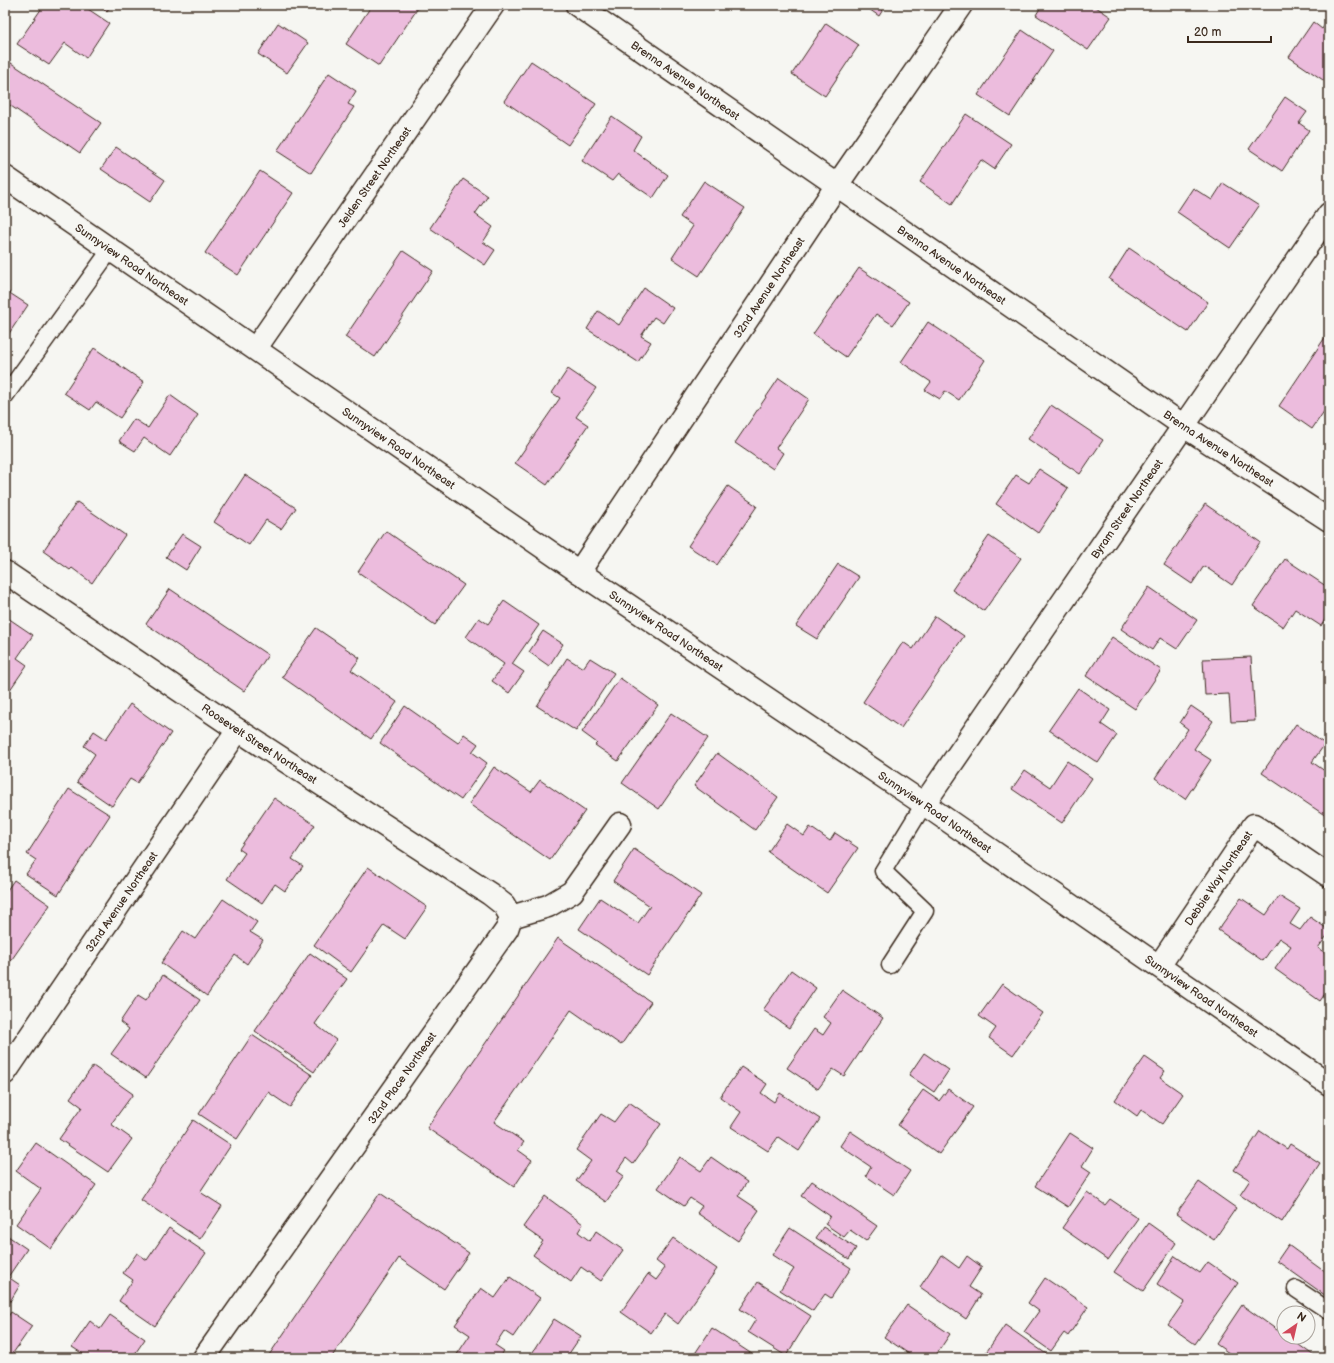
<svg xmlns="http://www.w3.org/2000/svg" width="1334" height="1363" viewBox="0 0 1334 1363" font-family="'Balsamiq Sans',sans-serif">
	<rect width="100%" height="100%" fill="#f6f6f2"/>
	<filter id="ink" filterUnits="userSpaceOnUse"><feTurbulence type="fractalNoise" baseFrequency=".025" numOctaves="2"/><feDisplacementMap in="SourceGraphic" scale="8" xChannelSelector="R" yChannelSelector="G"/><feConvolveMatrix kernelMatrix="1 2 1 2 8 2 1 2 1" color-interpolation-filters="sRGB"/></filter>
	<g filter="url(#ink)">
		<path fill="#ecbcdd" stroke="#3b2a1e" d="M44,5H82L109,23L86,58L65,43L49,65L17,44Z
			M98,5H111L107,11Z
			M372,5H420L379,66L346,44Z
			M863,5H886L879,16Z
			M1042,5H1093L1111,17L1088,50L1036,15Z
			M1329,19V84L1289,57L1313,22L1322,29Z
			M278,23L308,43L287,73L258,54Z
			M826,23L859,45L825,96L792,74Z
			M1022,30L1053,51L1010,116L978,95Z
			M5,59L101,123L80,153L5,102Z
			M531,61L596,104L568,145L504,101Z
			M329,73L356,91L348,104L354,107L311,173L277,151Z
			M1285,97L1307,112L1299,123L1309,130L1282,171L1249,149Z
			M966,114L1011,144L994,169L981,160L952,204L920,182Z
			M612,116L641,136L633,150L668,175L653,198L618,174L612,181L582,161Z
			M116,147L165,180L150,202L101,169Z
			M260,171L293,193L238,275L205,253Z
			M463,179L488,196L475,214L493,227L483,242L495,250L485,265L430,228Z
			M704,181L745,208L699,276L672,258L693,226L680,217Z
			M1223,183L1259,206L1230,248L1177,212L1193,188L1212,200Z
			M1129,248L1208,302L1188,332L1109,279Z
			M403,251L433,271L375,357L345,337Z
			M859,268L909,302L893,325L876,314L846,357L813,334Z
			M644,288L673,308L663,323L654,317L641,336L651,342L638,362L587,329L598,311L619,325Z
			M5,290L28,305L6,338L5,337Z
			M928,322L985,360L959,400L945,391L940,399L925,390L931,382L901,362Z
			M1328,333L1329,404L1312,429L1279,406Z
			M94,348L144,382L120,418L96,402L90,410L64,393Z
			M568,369L596,388L576,417L588,425L547,485L515,463L560,398L552,393Z
			M779,378L809,399L776,448L783,453L773,469L735,443Z
			M170,395L198,415L170,456L144,438L135,451L119,441L134,419L148,428Z
			M1051,405L1103,440L1080,474L1028,439Z
			M1039,469L1068,488L1038,533L996,504L1016,475L1029,483Z
			M245,475L296,508L281,529L266,520L249,545L214,522Z
			M728,486L757,506L717,565L688,546Z
			M77,502L125,535L92,583L72,568L70,570L43,551Z
			M1205,504L1260,542L1232,585L1204,566L1192,584L1164,565Z
			M386,531L464,585L435,625L358,572Z
			M182,534L201,546L186,570L166,557Z
			M989,536L1021,558L984,611L952,590Z
			M1285,559L1329,588V613L1321,626L1295,609L1283,627L1253,606Z
			M838,564L859,577L817,639L796,626Z
			M1149,587L1197,620L1177,649L1160,638L1152,650L1121,629Z
			M170,589L268,655L244,691L146,624Z
			M504,601L539,625L512,664L524,672L509,693L492,681L504,664L466,637L479,618L488,624Z
			M5,616L33,635L17,658L27,665L5,697Z
			M935,616L964,636L901,728L863,702L903,642L913,649Z
			M316,628L360,658L351,670L397,702L371,739L282,677Z
			M543,631L563,644L549,666L529,652Z
			M1112,637L1161,670L1135,709L1086,676Z
			M1251,657L1255,721L1231,722L1229,694L1205,695L1203,659Z
			M567,658L583,668L590,658L614,673L576,731L537,706Z
			M620,678L658,705L618,761L595,745L597,743L582,732Z
			M1078,688L1110,710L1101,724L1117,735L1098,763L1049,730Z
			M130,704L171,733L137,783L130,779L112,806L77,782L95,754L84,746L94,731L106,739Z
			M405,706L458,743L464,734L478,744L472,752L487,763L461,800L380,743Z
			M1191,706L1213,721L1194,749L1211,760L1185,799L1155,778L1188,729L1180,723Z
			M671,713L708,738L659,809L622,783Z
			M1296,724L1325,744L1312,762L1329,774V818L1262,773Z
			M717,753L778,797L755,830L694,786Z
			M1067,761L1092,778L1062,823L1012,789L1025,770L1050,787Z
			M494,767L531,792L540,780L585,811L550,860L469,804Z
			M69,789L110,815L58,895L26,874L36,860L27,854Z
			M274,798L315,825L292,859L303,866L285,891L275,884L262,903L227,879L245,853L239,849Z
			M787,824L804,836L810,827L830,841L835,833L858,848L827,893L768,852Z
			M634,849L701,895L647,975L579,929L600,898L638,923L650,906L613,881Z
			M368,867L427,907L405,939L384,925L351,972L314,945Z
			M14,880L50,905L5,969V893Z
			M1279,896L1300,909L1290,924L1300,930L1310,917L1329,930V933L1318,948L1329,956V988L1320,1001L1275,969L1291,946L1279,938L1263,961L1218,930L1241,898L1266,915Z
			M223,899L257,922L250,932L263,940L247,964L235,955L207,996L161,963L183,931L195,939Z
			M558,938L651,1002L621,1045L571,1010L494,1122L524,1142L518,1150L532,1160L514,1187L427,1128Z
			M310,953L347,979L315,1024L336,1040L314,1072L255,1031Z
			M791,970L816,988L789,1028L763,1010Z
			M163,975L200,1000L146,1078L111,1054L129,1029L120,1022L138,995L146,1000Z
			M1002,984L1043,1013L1013,1055L989,1038L996,1028L979,1016Z
			M842,990L883,1018L844,1076L833,1069L818,1089L787,1068L814,1029L823,1035L831,1023L823,1017Z
			M252,1035L312,1075L290,1107L268,1092L237,1139L199,1114Z
			M924,1053L949,1070L934,1092L909,1075Z
			M1145,1057L1165,1071L1160,1078L1183,1094L1162,1124L1141,1110L1137,1116L1115,1100Z
			M93,1066L133,1094L111,1124L132,1139L108,1172L59,1139L82,1107L70,1098Z
			M741,1067L767,1084L761,1093L774,1102L780,1093L820,1119L799,1151L778,1137L768,1151L731,1127L741,1112L720,1097Z
			M948,1089L973,1107L939,1154L898,1125L923,1090L939,1101Z
			M629,1102L661,1124L633,1164L626,1158L617,1171L624,1176L606,1202L576,1181L591,1161L576,1150L601,1114L614,1122Z
			M193,1120L231,1145L200,1192L222,1206L200,1239L141,1200Z
			M850,1131L910,1171L894,1195L866,1176L871,1167L840,1146Z
			M1260,1131L1287,1149L1290,1144L1320,1163L1282,1222L1240,1195L1250,1180L1234,1170Z
			M1070,1133L1093,1148L1082,1166L1091,1172L1068,1207L1035,1186Z
			M36,1143L96,1185L51,1249L16,1224L41,1189L16,1171Z
			M680,1157L701,1171L711,1157L747,1182L738,1196L759,1210L738,1241L697,1213L702,1206L690,1198L684,1206L658,1188Z
			M812,1181L877,1226L866,1241L850,1230L844,1237L825,1224L830,1216L801,1196Z
			M1199,1182L1236,1208L1214,1240L1176,1214Z
			M1087,1192L1105,1205L1110,1199L1138,1218L1108,1260L1062,1228Z
			M380,1193L469,1253L444,1289L399,1258L331,1358H267Z
			M545,1196L583,1224L578,1232L590,1241L596,1231L623,1250L601,1281L581,1267L571,1282L533,1255L543,1241L523,1227Z
			M1148,1223L1176,1243L1143,1291L1114,1272Z
			M823,1227L856,1248L849,1259L816,1238Z
			M169,1228L206,1253L155,1326L119,1301L133,1280L123,1273L137,1253L147,1260Z
			M790,1228L851,1268L831,1298L825,1294L813,1311L780,1290L794,1269L772,1255Z
			M5,1234L27,1249L8,1277L20,1285L9,1303L5,1300Z
			M673,1238L717,1269L678,1324L665,1314L651,1333L621,1312L648,1274L656,1280L665,1268L656,1261Z
			M1288,1245L1329,1275V1298L1277,1261Z
			M941,1255L959,1268L967,1256L982,1267L969,1287L981,1295L966,1319L920,1287Z
			M1175,1256L1200,1273L1208,1262L1238,1283L1195,1344L1168,1325L1184,1302L1157,1284Z
			M510,1277L540,1298L513,1337L504,1331L495,1345L504,1351L499,1358H459L456,1356L470,1335L455,1325L481,1288L495,1298Z
			M1045,1278L1088,1307L1068,1336L1064,1333L1051,1351L1024,1332L1039,1311L1028,1303Z
			M758,1282L811,1316L786,1356L748,1332L756,1319L740,1309Z
			M907,1305L950,1334L934,1358H915L884,1337Z
			M1242,1305L1284,1335V1337H1288L1317,1358H1236L1216,1344Z
			M11,1312L32,1326L11,1356L5,1351V1321Z
			M110,1315L145,1339L132,1358H80L83,1354L72,1347L90,1321L100,1329Z
			M554,1319L581,1336L566,1358H529Z
			M1005,1325L1052,1358H990L985,1354Z
			M712,1328L758,1358H700L694,1355Z"/>
		<g fill="none" stroke-linecap="round" stroke-linejoin="round">
			<defs>
				<path id="service" d="M5,396L111,249
					M890,965L925,911L883,871L924,804
					M1296,1289L1329,1311"/>
				<g id="minor">
					<path id="s1" d="M577,5L1184,426L1329,520"/>
					<path id="s2" d="M256,348L493,5"/>
					<path id="s3" d="M5,572L238,730L490,894L504,905L511,917"/>
					<path id="s4" d="M579,572L837,185L961,5"/>
					<path id="s5" d="M924,804L1329,214"/>
					<path d="M511,917L548,906L572,892L620,824"/>
					<path id="s6" d="M1159,966L1254,825L1329,876"/>
					<path id="s7" d="M5,1073L238,730"/>
					<path id="s8" d="M204,1358L507,929L511,917"/>
				</g>
				<g id="secondary">
					<path id="s9" d="M5,177L579,572L924,804L1329,1084"/>
				</g>
			</defs>
			<use href="#service" stroke="#3b2a1e" stroke-width="19"/>
			<use href="#minor" stroke="#3b2a1e" stroke-width="25"/>
			<use href="#secondary" stroke="#3b2a1e" stroke-width="25"/>
			<use href="#service" stroke="#f6f6f2" stroke-width="16"/>
			<use href="#minor" stroke="#f6f6f2" stroke-width="22"/>
			<use href="#secondary" stroke="#f6f6f2" stroke-width="22"/>
		</g>
	</g>
	<g text-anchor="middle" dominant-baseline="central" stroke-width="3" stroke-linejoin="round" paint-order="stroke">
		<g font-size="11" fill="#3b2a1e" stroke="#f6f6f2">
			<text stroke="none"><textPath href="#s1" startOffset="132">Brenna Avenue Northeast</textPath></text>
			<text stroke="none"><textPath href="#s2" startOffset="208">Jelden Street Northeast</textPath></text>
			<text stroke="none"><textPath href="#s9" startOffset="154">Sunnyview Road Northeast</textPath></text>
			<text stroke="none"><textPath href="#s1" startOffset="456">Brenna Avenue Northeast</textPath></text>
			<text stroke="none"><textPath href="#s4" startOffset="342">32nd Avenue Northeast</textPath></text>
			<text stroke="none"><textPath href="#s9" startOffset="478">Sunnyview Road Northeast</textPath></text>
			<text stroke="none"><textPath href="#s1" startOffset="780">Brenna Avenue Northeast</textPath></text>
			<text stroke="none"><textPath href="#s5" startOffset="358">Byram Street Northeast</textPath></text>
			<text stroke="none"><textPath href="#s9" startOffset="802">Sunnyview Road Northeast</textPath></text>
			<text stroke="none"><textPath href="#s3" startOffset="307">Roosevelt Street Northeast</textPath></text>
			<text stroke="none"><textPath href="#s9" startOffset="1126">Sunnyview Road Northeast</textPath></text>
			<text stroke="none"><textPath href="#s6" startOffset="106">Debbie Way Northeast</textPath></text>
			<text stroke="none"><textPath href="#s7" startOffset="207">32nd Avenue Northeast</textPath></text>
			<text stroke="none"><textPath href="#s9" startOffset="1450">Sunnyview Road Northeast</textPath></text>
			<text stroke="none"><textPath href="#s8" startOffset="343">32nd Place Northeast</textPath></text>
		</g>
	</g>
	<rect width="1334" height="1363" fill="none" stroke="#f6f6f2" stroke-width="20"/>
	<rect x="10" y="10" width="1314" height="1343" fill="none" stroke="#3b2a1e" stroke-width="1.5" filter="url(#ink)"/>
	<g transform="translate(1296 1325) rotate(34)"><circle r="19" fill="#f6f6f2" stroke="#aba49d"/>
	<path d="M0-3L7 15L0 10L-7 15Z" fill="#d1495b"/>
	<text y="-6" font-size="11" font-weight="bold" text-anchor="middle" fill="#3b2a1e">N</text>
	</g>
	<path d="M1188 36v6h83v-6" fill="none" stroke="#3b2a1e" stroke-width="2"/>
	<text x="1194" y="36" font-size="12" fill="#3b2a1e" stroke="#f6f6f2" stroke-width="3" paint-order="stroke">20 m</text>
</svg>
